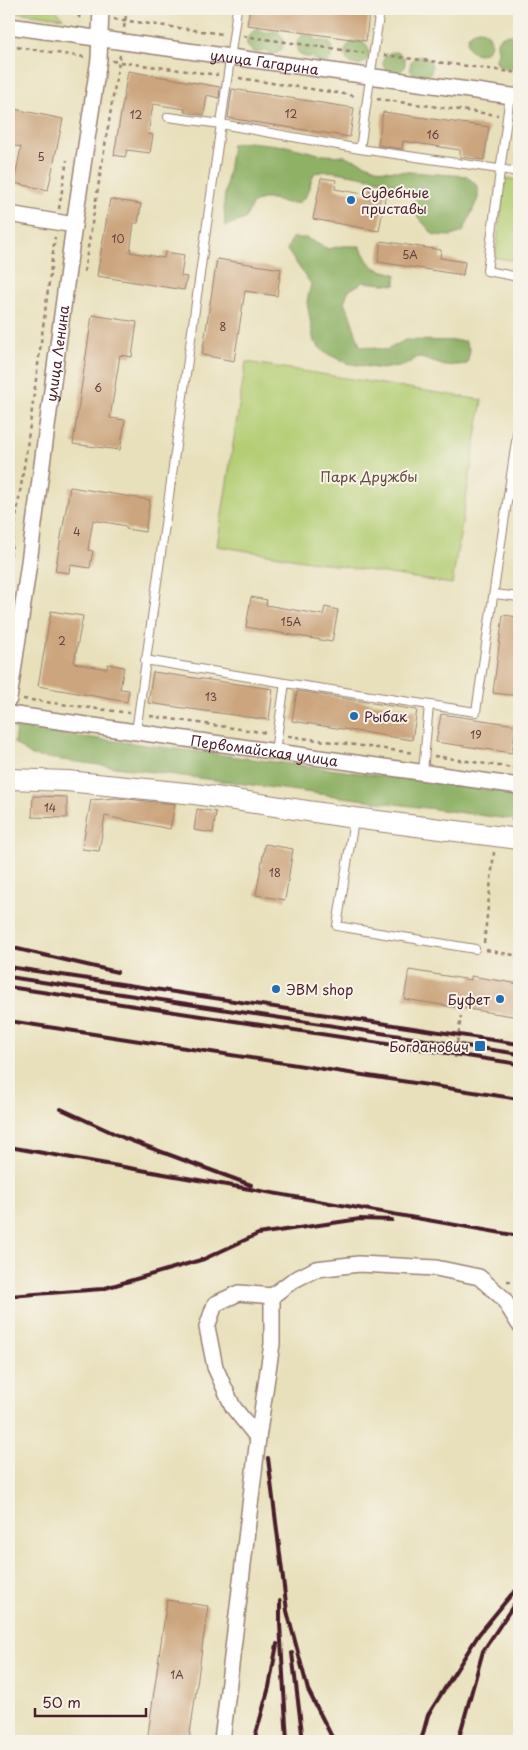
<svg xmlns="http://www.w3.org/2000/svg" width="528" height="1750" viewBox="0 0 528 1750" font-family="'Playpen Sans',sans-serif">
	<rect width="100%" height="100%" fill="#f7f3e8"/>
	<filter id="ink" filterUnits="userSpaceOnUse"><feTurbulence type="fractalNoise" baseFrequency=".02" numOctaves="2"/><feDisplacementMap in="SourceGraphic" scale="10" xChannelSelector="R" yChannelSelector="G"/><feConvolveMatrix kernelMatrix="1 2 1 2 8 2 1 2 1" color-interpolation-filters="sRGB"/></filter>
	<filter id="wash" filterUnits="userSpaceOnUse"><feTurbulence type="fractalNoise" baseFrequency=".0096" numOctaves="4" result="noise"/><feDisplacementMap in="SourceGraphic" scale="20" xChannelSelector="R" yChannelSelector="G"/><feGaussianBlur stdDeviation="1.12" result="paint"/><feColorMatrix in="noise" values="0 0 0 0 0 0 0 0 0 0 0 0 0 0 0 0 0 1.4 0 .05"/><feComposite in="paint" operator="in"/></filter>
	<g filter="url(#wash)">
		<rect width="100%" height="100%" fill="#e8e0bb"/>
		<path fill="#b4ce74" stroke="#7f7650" d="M9,9H55L63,18L9,11Z
			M505,178L519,180V261L495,258Z
			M246,362L482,400L452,584L217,546Z"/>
		<path fill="#8fb166" stroke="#6c6848" d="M259,29C262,30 263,32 266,32C270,33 273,30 277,32C288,37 284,54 272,54C269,54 267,51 265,51C261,51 258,54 253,51C241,45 248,31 259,29Z
			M467 42a12 12 0 1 1 24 0a12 12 0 1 1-24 0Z
			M508,34C520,37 519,41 518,51C517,54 520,58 519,62C515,74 498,71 496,60C496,57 498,55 498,52C498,46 495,44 499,38Z
			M303,35L313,36L318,41C345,37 330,79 311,57C297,59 291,44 303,35Z
			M345 53a12 12 0 1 1 24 0a12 12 0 1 1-24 0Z
			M383 63a11 11 0 1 1 22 0a11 11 0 1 1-22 0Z
			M410 67a11 11 0 1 1 22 0a11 11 0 1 1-22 0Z
			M249,142L286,146L323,155L345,156L381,170L467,176L478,187V198L463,232L451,236L434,235L416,215L417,202L413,195L395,185L382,180L337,172L327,171L314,173L306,196L298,203H287L272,199H262L253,203L245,219L225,226L224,202L232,144Z
			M292,238H306L328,249L342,246H360C371,269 372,268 396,274L395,285L363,282L348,291L344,302L350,315L360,346L387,350L405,340L465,341L470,350L467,364L445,366L418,357L406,365L381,369L346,363L324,352L314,342L307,302L311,284L287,250Z
			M16,728L519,794L517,820L32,756L14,743Z"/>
		<g id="blocks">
			<path fill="#cca57e" d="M250,9H350L369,11L366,41L247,25Z
				M128,71L220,87L219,98L207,95L204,115L184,112L185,109L153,104L148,134L153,135L150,153L127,150L125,157L114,155Z
				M232,89L354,108L350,137L228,118Z
				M9,108L63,119L48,190L14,183L21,147L9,145Z
				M383,112L489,127L484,160L460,157V150L403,141L402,149L378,145Z
				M321,178L336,180L335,189L369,195L371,184L387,187L379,231L313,219Z
				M110,199L141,204L138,223H134L130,252L164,258L165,252L184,255L181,276L187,277L184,290L97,276Z
				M381,241L441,250L440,258L465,262L463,275L378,262Z
				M217,259L281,269L277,296L245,291L234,361L202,355Z
				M92,315L137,322L132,357L120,355L110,418L125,420L120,450L73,444Z
				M70,487L150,500L145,532L126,529V526L93,520L88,550L93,551L90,568L70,565L69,573L55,571Z
				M251,597L267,600L266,605L323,615L325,607L338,610L332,642L246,627Z
				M51,611L83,616L74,663L107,669L108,664L124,667L120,689L129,690L127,702L38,686Z
				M503,615L519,617V696L493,693Z
				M153,672L273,689L269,720L148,703Z
				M297,691L417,710L412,740L292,721Z
				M441,714L516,725L512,753L436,742Z
				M33,796L67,797V818L32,817Z
				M117,798L175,804L170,829L105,816L99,851L82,849L91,800Z
				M197,809L216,812L213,833L194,830Z
				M265,844L293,849L285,900L256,895Z
				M409,970L471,980V976L519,984V1017L404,999Z
				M167,1600L208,1606L189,1741H147Z"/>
		</g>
	</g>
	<g filter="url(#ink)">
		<use href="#blocks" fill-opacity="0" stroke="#998073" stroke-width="1"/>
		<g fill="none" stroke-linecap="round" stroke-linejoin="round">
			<defs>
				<path id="lane" d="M510,95L487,271L519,277
					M168,117L221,124L360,149L519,172
					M360,149L380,9
					M495,594L519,597
					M145,660L285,683L476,712L519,421
					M136,732L237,9
					M275,751L285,683
					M423,772L429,705
					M354,820L337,926L475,949"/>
				<g id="street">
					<path id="s1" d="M9,26L519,97"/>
					<path d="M9,214L74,225"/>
					<path id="s2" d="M9,699L27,577L74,225L99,59L101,9"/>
					<path id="s3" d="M9,714L519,786"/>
					<path d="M258,1438L233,1407L215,1367L207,1327L215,1304L239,1293L272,1296"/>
					<path d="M222,1741L258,1438L272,1344V1296L292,1281L316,1269L359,1264L436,1268L479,1277L503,1298L519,1324"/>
				</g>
				<path id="secondary" d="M9,779L67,781L195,794L354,818L519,839"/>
			</defs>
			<use href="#lane" stroke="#998073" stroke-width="10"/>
			<use href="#street" stroke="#998073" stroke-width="18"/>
			<use href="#secondary" stroke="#998073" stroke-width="22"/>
			<path stroke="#998073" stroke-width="2.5" stroke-dasharray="4 4" stroke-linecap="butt" d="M72,9L79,16L81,22
				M114,19L223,34
				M124,28L127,9
				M243,36L364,53
				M9,46L84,57
				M384,55L519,73
				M112,61L218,75
				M239,78L357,96
				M377,99L498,115
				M59,209L67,160
				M84,272L120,55
				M9,564L27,447L55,237
				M23,699L129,713
				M150,716L268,733
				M288,736L414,753
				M434,756L519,769
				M511,820L519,811
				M484,943L494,852
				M486,950L519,956
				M455,1058L461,1016
				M507,1281L519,1282"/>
			<use href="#lane" stroke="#fff" stroke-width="8"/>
			<use href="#street" stroke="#fff" stroke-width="15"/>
			<use href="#secondary" stroke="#fff" stroke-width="20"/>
			<path stroke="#4a1f2b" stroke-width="4" d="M9,947L117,972
				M9,967L519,1044
				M9,977L519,1054
				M9,987L519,1064
				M9,1021L519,1099
				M61,1109L124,1138L251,1185
				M9,1147L519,1236
				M9,1296L102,1289L204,1259L258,1234L360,1219L392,1220
				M268,1458L287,1611L308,1690L334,1741
				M280,1601V1624L287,1741
				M292,1653L303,1741
				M254,1741L269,1687L277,1644
				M421,1741L428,1715L479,1634L511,1595L519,1588
				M458,1741L483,1651L519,1597"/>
		</g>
	</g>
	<g fill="#1f6fb2" stroke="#f7f3e8" stroke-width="2">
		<circle cx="351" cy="200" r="5"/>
		<circle cx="354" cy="716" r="5"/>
		<circle cx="276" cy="989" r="5"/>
		<circle cx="500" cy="999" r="5"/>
		<rect x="474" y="1040" width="12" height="12" rx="2.5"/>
	</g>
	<g text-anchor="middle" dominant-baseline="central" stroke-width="4" stroke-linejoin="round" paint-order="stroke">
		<g font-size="11" fill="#6a4040">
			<text x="291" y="113">12</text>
			<text x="136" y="114">12</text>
			<text x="433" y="134">16</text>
			<text x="41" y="156">5</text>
			<text x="118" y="238">10</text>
			<text x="410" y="254">5А</text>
			<text x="223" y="326">8</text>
			<text x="98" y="387">6</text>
			<text x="77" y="531">4</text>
			<text x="291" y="621">15А</text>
			<text x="62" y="640">2</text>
			<text x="211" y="696">13</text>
			<text x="476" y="734">19</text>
			<text x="50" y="807">14</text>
			<text x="275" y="872">18</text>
			<text x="177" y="1674">1А</text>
		</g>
		<g font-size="14" fill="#4a1f2b" stroke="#f7f3e8">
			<text stroke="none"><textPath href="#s1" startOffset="258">улица Гагарина</textPath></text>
			<text stroke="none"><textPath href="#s2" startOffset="349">улица Ленина</textPath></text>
			<text stroke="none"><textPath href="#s3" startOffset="258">Первомайская улица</textPath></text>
		</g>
		<g font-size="14" fill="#4a1f2b" stroke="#f7f3e8" text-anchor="start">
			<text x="361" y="192">Судебные<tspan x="361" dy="16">приставы</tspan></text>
			<text x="364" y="716">Рыбак</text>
			<text x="286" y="989">ЭВМ shop</text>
			<text x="490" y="999" text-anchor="end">Буфет</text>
			<text x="469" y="1046" text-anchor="end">Богданович</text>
		</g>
		<g font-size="14" fill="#644b3d" stroke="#f7f3e8">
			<text x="369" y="476">Парк Дружбы</text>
		</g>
	</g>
	<rect width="528" height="1750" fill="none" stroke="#f7f3e8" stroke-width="30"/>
	<path d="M35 1708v8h111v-8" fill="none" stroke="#4a1f2b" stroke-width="2.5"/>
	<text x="42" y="1708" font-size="15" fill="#4a1f2b" stroke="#f7f3e8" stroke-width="4" paint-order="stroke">50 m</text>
</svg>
